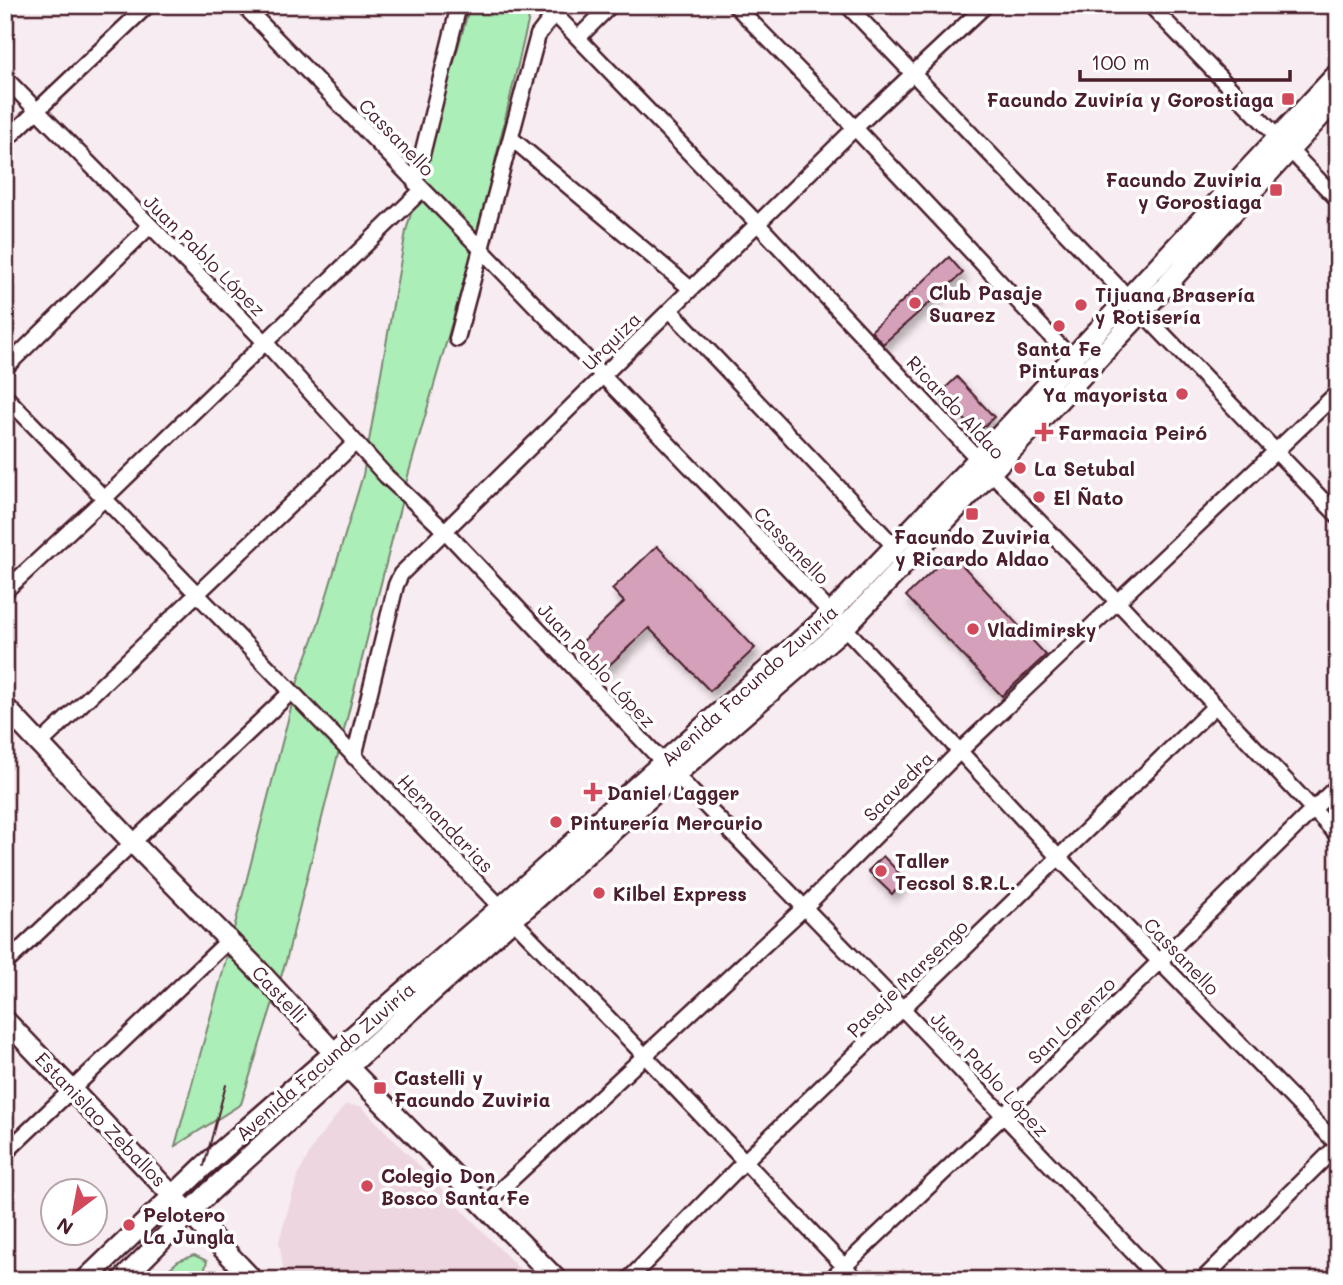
<svg xmlns="http://www.w3.org/2000/svg" width="1343" height="1285" viewBox="0 0 1343 1285" font-family="Mali,sans-serif">
	<defs>
		<filter id="shadow"><feDropShadow dx="4" dy="7" stdDeviation="3.5" flood-color="#0004"/></filter>
	</defs>
	<rect width="100%" height="100%" fill="#f7ecf1"/>
	<filter id="ink" filterUnits="userSpaceOnUse"><feTurbulence type="fractalNoise" baseFrequency=".0143" numOctaves="2"/><feDisplacementMap in="SourceGraphic" scale="14" xChannelSelector="R" yChannelSelector="G"/><feConvolveMatrix kernelMatrix="1 2 1 2 8 2 1 2 1" color-interpolation-filters="sRGB"/></filter>
	<g filter="url(#ink)">
		<path fill="#edd6e0" d="M345,1105L361,1106L530,1280H285L279,1241L298,1175L315,1143Z"/>
		<path fill="#abeeb8" stroke="#7a8672" stroke-width="2" d="M470,5H532L480,225L409,472L286,961L241,1104L175,1146L222,975L299,677L316,631L363,475L406,231Z
			M194,1255L207,1261L202,1280H156L178,1261Z"/>
		<path fill="#d5a1ba" stroke="#4a1f2b" stroke-width="2" filter="url(#shadow)" d="M949,257L963,273L883,344L871,331Z
			M957,377L994,417L977,433L940,393Z
			M657,546L755,648L710,691L649,628L604,670L580,644L624,602L612,589Z
			M951,553L1046,655L1002,696L906,596Z
			M883,856L906,880L892,894L868,871Z"/>
		<g fill="none" stroke-linecap="round" stroke-linejoin="round">
			<defs>
				<path id="street" d="M243,5L481,249L831,613L1060,859L1338,1145
					M546,5L757,223L978,459L1116,600L1338,836
					M735,5L855,128L1072,359
					M847,5L1338,516
					M1150,5L1338,200
					M578,38L611,5
					M5,78L265,342L386,476L445,531L663,762L902,1008L1159,1280
					M511,138L691,289
					M5,141L148,5
					M415,183L459,5
					M670,310L895,547
					M457,339L538,35L554,14
					M5,368L149,227
					M5,396L644,1055L857,1280
					M5,591L104,499L422,190
					M40,744L355,443
					M354,757L396,585L401,574L855,128L986,5
					M5,964L291,692
					M5,1153L229,940
					M484,1205L805,907L959,752L1338,392
					M628,1280L745,1161L1215,706
					M830,1280L1002,1117L1338,785
					M1202,1280L1338,1145"/>
				<path id="secondary" d="M5,707L132,842L257,969L334,1053L557,1280
					M5,1020L253,1280
					M85,1280L204,1166L501,907L831,613L978,459L1338,73
					M122,1280L211,1191L348,1067L676,774L844,628L1143,311L1338,97"/>
			</defs>
			<use href="#street" stroke="#4a1f2b" stroke-width="19"/>
			<use href="#secondary" stroke="#4a1f2b" stroke-width="24"/>
			<use href="#street" stroke="#fff" stroke-width="14"/>
			<use href="#secondary" stroke="#fff" stroke-width="19"/>
			<path stroke="#4a1f2b" stroke-width="2" d="M204,1166L226,1085"/>
		</g>
	</g>
	<g fill="#d1495b" stroke="#fff" stroke-width="2.5">
		<rect x="1281" y="92" width="14" height="14" rx="3.5"/>
		<rect x="1269" y="183" width="14" height="14" rx="3.5"/>
		<circle cx="915" cy="303" r="7"/>
		<circle cx="1081" cy="305" r="7"/>
		<circle cx="1059" cy="326" r="7"/>
		<circle cx="1182" cy="394" r="7"/>
		<path d="M1040.5 421.5h7v7h7v7h-7v7h-7v-7h-7v-7h7z"/>
		<circle cx="1020" cy="468" r="7"/>
		<circle cx="1039" cy="497" r="7"/>
		<rect x="965" y="507" width="14" height="14" rx="3.5"/>
		<circle cx="973" cy="629" r="7"/>
		<path d="M589.5 781.5h7v7h7v7h-7v7h-7v-7h-7v-7h7z"/>
		<circle cx="556" cy="822" r="7"/>
		<circle cx="881" cy="871" r="7"/>
		<circle cx="599" cy="893" r="7"/>
		<rect x="373" y="1081" width="14" height="14" rx="3.5"/>
		<circle cx="367" cy="1186" r="7"/>
		<circle cx="129" cy="1225" r="7"/>
	</g>
	<g text-anchor="middle" dominant-baseline="central" stroke-width="7" stroke-linejoin="round" paint-order="stroke">
		<g font-size="19" font-weight="bold" fill="#4a1f2b" stroke="#fff" text-anchor="start">
			<text x="1274" y="99" text-anchor="end">Facundo Zuviría y Gorostiaga</text>
			<text x="1262" y="179" text-anchor="end">Facundo Zuviria<tspan x="1262" dy="22">y Gorostiaga</tspan></text>
			<text x="929" y="292">Club Pasaje<tspan x="929" dy="22">Suarez</tspan></text>
			<text x="1095" y="294">Tijuana Brasería<tspan x="1095" dy="22">y Rotisería</tspan></text>
			<text x="1059" y="348" text-anchor="middle">Santa Fe<tspan x="1059" dy="22">Pinturas</tspan></text>
			<text x="1168" y="394" text-anchor="end">Ya mayorista</text>
			<text x="1058" y="432">Farmacia Peiró</text>
			<text x="1034" y="468">La Setubal</text>
			<text x="1053" y="497">El Ñato</text>
			<text x="972" y="536" text-anchor="middle">Facundo Zuviria<tspan x="972" dy="22">y Ricardo Aldao</tspan></text>
			<text x="987" y="629">Vladimirsky</text>
			<text x="607" y="792">Daniel Lagger</text>
			<text x="570" y="822">Pinturería Mercurio</text>
			<text x="895" y="860">Taller<tspan x="895" dy="22">Tecsol S.R.L.</tspan></text>
			<text x="613" y="893">Kilbel Express</text>
			<text x="394" y="1077">Castelli y<tspan x="394" dy="22">Facundo Zuviria</tspan></text>
			<text x="381" y="1175">Colegio Don<tspan x="381" dy="22">Bosco Santa Fe</tspan></text>
			<text x="143" y="1214">Pelotero<tspan x="143" dy="22">La Jungla</tspan></text>
		</g>
		<g font-size="19" fill="#4a1f2b" stroke="#fff">
			<text transform="translate(397 137) rotate(46)">Cassanello</text>
			<text transform="translate(205 255) rotate(45)">Juan Pablo López</text>
			<text transform="translate(611 341) rotate(-45)">Urquiza</text>
			<text transform="translate(956 407) rotate(47)">Ricardo Aldao</text>
			<text transform="translate(792 545) rotate(46)">Cassanello</text>
			<text transform="translate(597 665) rotate(47)">Juan Pablo López</text>
			<text transform="translate(749 685) rotate(-42)">Avenida Facundo Zuviría</text>
			<text transform="translate(898 786) rotate(-45)">Saavedra</text>
			<text transform="translate(446 823) rotate(46)">Hernandarias</text>
			<text transform="translate(1182 956) rotate(46)">Cassanello</text>
			<text transform="translate(907 978) rotate(-44)">Pasaje Marsengo</text>
			<text transform="translate(280 994) rotate(47)">Castelli</text>
			<text transform="translate(1071 1020) rotate(-45)">San Lorenzo</text>
			<text transform="translate(325 1061) rotate(-41)">Avenida Facundo Zuviría</text>
			<text transform="translate(990 1074) rotate(47)">Juan Pablo López</text>
			<text transform="translate(101 1119) rotate(46)">Estanislao Zeballos</text>
		</g>
	</g>
	<rect width="1343" height="1285" fill="none" stroke="#fff" stroke-width="28"/>
	<rect x="14" y="14" width="1315" height="1257" fill="none" stroke="#4a1f2b" stroke-width="2.5" filter="url(#ink)"/>
	<g transform="translate(74 1212) rotate(212)"><circle r="33" fill="#ffffff" stroke="#b7a5aa" stroke-width="2"/>
	<path d="M0-5L12 26L0 18L-12 26Z" fill="#d1495b"/>
	<text y="-10" font-size="19" font-weight="bold" text-anchor="middle" fill="#4a1f2b">N</text>
	</g>
	<path d="M1080 70v10h210v-10" fill="none" stroke="#4a1f2b" stroke-width="3.5"/>
	<text x="1091" y="70" font-size="21" fill="#4a1f2b" stroke="#ffffff" stroke-width="5" paint-order="stroke">100 m</text>
</svg>
